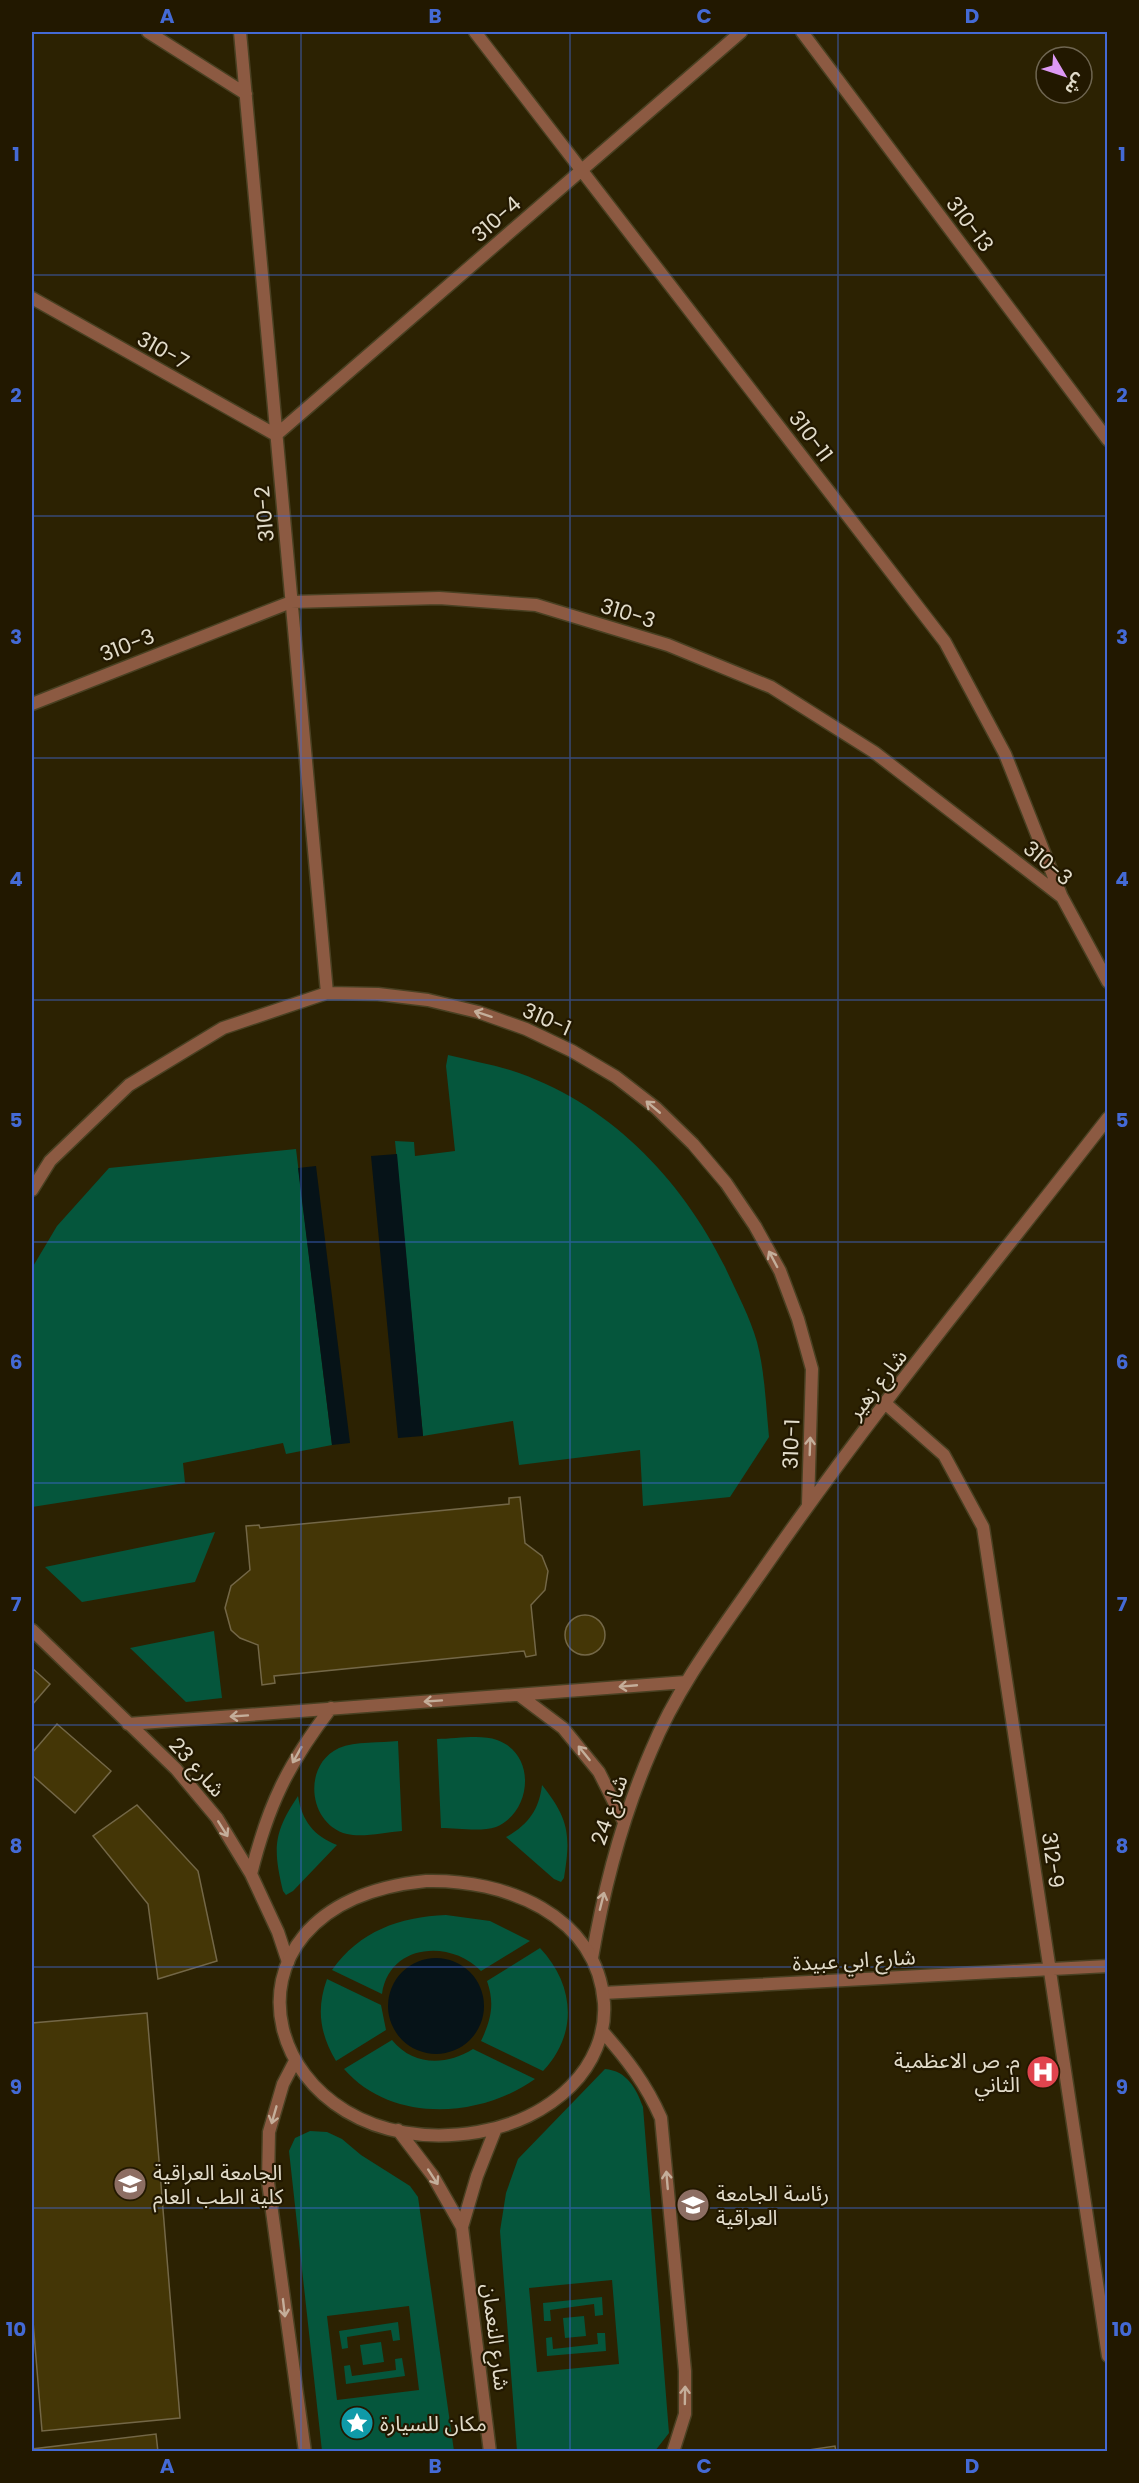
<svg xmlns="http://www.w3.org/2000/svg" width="1139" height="2483" viewBox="0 0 1139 2483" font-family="Poppins,'Noto Sans Arabic',sans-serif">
	<rect width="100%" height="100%" fill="#2c2202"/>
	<path fill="#05563c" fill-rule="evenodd" d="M448,1055C468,1060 490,1064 510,1070C607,1101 681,1178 725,1267C736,1291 750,1317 757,1342C765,1373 766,1406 769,1437L730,1497L643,1506L640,1450L519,1465L513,1421L423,1436L395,1141L414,1142L415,1156L455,1151L446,1066Z
		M296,1149L332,1445L286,1454L283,1443L183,1463L185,1483L32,1507V1268L57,1226L109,1168Z
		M215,1532L195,1582L82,1602L45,1567Z
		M214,1631L222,1698L186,1702L130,1648Z
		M437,1739C455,1739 481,1734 497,1740C537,1754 532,1812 496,1827C481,1832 457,1828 441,1828Z
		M398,1741L402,1831C386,1832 362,1838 347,1834C308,1824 302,1765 339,1748C355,1741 381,1743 398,1741Z
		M542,1785C569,1819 571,1835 564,1878L561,1882L554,1879L506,1837C528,1825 539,1810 542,1785Z
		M298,1796C302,1821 314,1836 337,1845L293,1891L286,1895L283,1891C273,1849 273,1833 298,1796Z
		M446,1915L490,1921L530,1941L481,1971C450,1939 389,1944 382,1994L332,1970C360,1931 399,1917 446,1915Z
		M540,1948C574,1984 579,2033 543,2071L481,2041C491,2020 495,2004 487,1981Z
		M327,1979L381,2005L386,2030L336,2061C320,2034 316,2009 327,1979Z
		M392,2040C413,2066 446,2066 473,2049L535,2079C481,2118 392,2124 344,2069Z
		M605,2069C627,2071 636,2088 643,2107L669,2433L655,2451H517L500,2231L506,2193L518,2159ZM612,2280L619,2364L537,2372L529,2288Z
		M310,2131L327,2132L342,2139L361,2155L410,2186L418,2197L454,2451H322L289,2151L295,2138ZM409,2306L419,2390L337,2400L327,2316Z
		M602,2297L603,2315L595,2316L594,2304L550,2310L551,2321H544L543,2303Z
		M584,2316L586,2336L565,2338L563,2318Z
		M398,2322L400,2340L393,2341L391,2330L347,2337L348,2348L342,2349L339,2331Z
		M597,2333H605L606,2351L547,2356L546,2338L552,2337L553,2349L598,2344Z
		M381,2342L384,2362L363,2365L360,2345Z
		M402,2358L405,2376L346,2384L344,2366L350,2365L352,2376L396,2370L395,2359Z"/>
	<path fill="#061318" d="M397,1154L423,1436L398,1438L371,1156Z
		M316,1166L350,1443L332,1445L298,1168Z
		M388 2006a48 48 0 1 1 96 0a48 48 0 1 1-96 0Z"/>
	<path fill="#443606" stroke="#736747" stroke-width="1.5" d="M520,1497L525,1543L542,1556L548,1571L545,1590L531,1605L536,1655L526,1657L524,1651L274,1676L275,1683L262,1685L258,1645L240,1638L231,1630L225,1608L231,1586L250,1570L246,1526L259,1525L260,1528L509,1504V1498Z
		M565 1635a20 20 0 1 1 40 0a20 20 0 1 1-40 0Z
		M32,1668L50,1684L32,1705Z
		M57,1724L111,1771L75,1813L32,1775V1753Z
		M137,1805L198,1871L217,1961L158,1979L148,1904L93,1836Z
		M147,2013L180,2418L42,2431L32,2309V2023Z
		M156,2434L158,2452H32V2449Z
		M835,2446L836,2452H795Z"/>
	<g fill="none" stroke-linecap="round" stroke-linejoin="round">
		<defs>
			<path id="minor" d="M148,32L246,94
				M240,32L327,993
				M475,32L945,642L1005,754L1061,895
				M802,32L1108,440
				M32,298L276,435L741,32
				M32,704L291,602L439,598L536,605L668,645L771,687L874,752L1062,897L1108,982
				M32,1190L50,1161L129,1085L223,1028L327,993L378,994L428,1000L478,1012L526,1029L572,1051L616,1077L656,1108L693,1144L726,1183L755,1226L780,1271L798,1319L812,1369L808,1505
				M886,1404L944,1455L983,1527L1108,2356
				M32,1630L176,1769L217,1818L251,1874L278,1932L288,1962
				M519,1695L563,1728L599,1772L624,1822
				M128,1724L686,1682
				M251,1874C268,1805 288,1764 331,1708
				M592,1958C604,1887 622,1818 651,1751C679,1683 725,1625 767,1564C873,1411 993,1266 1108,1118
				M603,1993L1108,1966"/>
			<path id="tertiary" d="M426,1881C504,1879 597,1914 604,2003C606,2034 593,2064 571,2086C546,2111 512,2126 478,2132C263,2168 190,1904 426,1881Z
				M602,2031C627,2059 646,2084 661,2118L685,2371V2414L673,2452
				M295,2061L283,2084L269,2132L268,2182L305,2452
				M398,2130L433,2176L462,2227
				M490,2452L462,2227L477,2176L496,2128"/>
		</defs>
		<use href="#minor" stroke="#494022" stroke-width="15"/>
		<use href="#tertiary" stroke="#494022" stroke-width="15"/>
		<use href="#minor" stroke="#8c5a42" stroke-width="12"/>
		<use href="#tertiary" stroke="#8c5a42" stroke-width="12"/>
	</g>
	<defs><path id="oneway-shaft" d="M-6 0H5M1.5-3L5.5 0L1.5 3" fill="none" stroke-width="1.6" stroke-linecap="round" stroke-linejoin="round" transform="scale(1.5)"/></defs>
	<g stroke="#c4ae9a">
		<use href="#oneway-shaft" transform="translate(483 1014) rotate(-162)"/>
		<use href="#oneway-shaft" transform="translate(653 1107) rotate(-140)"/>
		<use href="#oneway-shaft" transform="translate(773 1259) rotate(-118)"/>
		<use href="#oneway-shaft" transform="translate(810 1446) rotate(-88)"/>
		<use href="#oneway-shaft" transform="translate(628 1686) rotate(175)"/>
		<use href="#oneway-shaft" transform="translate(433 1701) rotate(176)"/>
		<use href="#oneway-shaft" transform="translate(239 1716) rotate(176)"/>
		<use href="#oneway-shaft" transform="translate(584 1753) rotate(-129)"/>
		<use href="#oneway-shaft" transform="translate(297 1755) rotate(119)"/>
		<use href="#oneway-shaft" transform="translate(223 1829) rotate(58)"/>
		<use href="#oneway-shaft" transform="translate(602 1901) rotate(-76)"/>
		<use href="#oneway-shaft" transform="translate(274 2115) rotate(106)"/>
		<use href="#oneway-shaft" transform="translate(433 2177) rotate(57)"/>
		<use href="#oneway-shaft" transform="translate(667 2180) rotate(-95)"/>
		<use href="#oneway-shaft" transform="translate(284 2308) rotate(83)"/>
		<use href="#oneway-shaft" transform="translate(685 2395) rotate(-89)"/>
	</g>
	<path fill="none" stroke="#446ad5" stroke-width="1.5" stroke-opacity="0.55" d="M301,32V2452M570,32V2452M838,32V2452M32,275H1108M32,516H1108M32,758H1108M32,1000H1108M32,1242H1108M32,1483H1108M32,1725H1108M32,1967H1108M32,2208H1108"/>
	<defs>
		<symbol id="hospital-disc" viewBox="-11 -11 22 22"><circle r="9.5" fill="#e0444e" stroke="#221800"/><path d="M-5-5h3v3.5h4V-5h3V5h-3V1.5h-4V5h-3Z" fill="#fff"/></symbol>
		<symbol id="university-disc" viewBox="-11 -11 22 22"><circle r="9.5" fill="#8d6e63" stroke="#221800"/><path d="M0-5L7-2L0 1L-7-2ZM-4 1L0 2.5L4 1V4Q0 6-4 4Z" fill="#fff"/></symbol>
		<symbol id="sight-disc" viewBox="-11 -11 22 22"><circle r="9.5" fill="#0f9aa8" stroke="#221800"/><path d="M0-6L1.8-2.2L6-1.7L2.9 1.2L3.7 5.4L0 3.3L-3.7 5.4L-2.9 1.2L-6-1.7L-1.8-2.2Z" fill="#fff"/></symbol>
	</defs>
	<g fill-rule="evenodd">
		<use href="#hospital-disc" x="1024" y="2053" width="38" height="38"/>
		<use href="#university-disc" x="111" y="2165" width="38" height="38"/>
		<use href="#university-disc" x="674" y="2186" width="38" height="38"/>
		<use href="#sight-disc" x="338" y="2404" width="38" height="38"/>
	</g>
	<g text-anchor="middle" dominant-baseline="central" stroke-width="4.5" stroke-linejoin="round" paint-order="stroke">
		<g font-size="21" fill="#e2dcca" stroke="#221800">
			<text transform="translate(496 219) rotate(-41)">310-4</text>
			<text transform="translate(970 224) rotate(53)">310-13</text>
			<text transform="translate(163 350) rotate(29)">310-7</text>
			<text transform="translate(811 436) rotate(53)">310-11</text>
			<text transform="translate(264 514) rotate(-95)">310-2</text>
			<text transform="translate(628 613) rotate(17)">310-3</text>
			<text transform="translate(127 645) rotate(-21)">310-3</text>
			<text transform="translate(1048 863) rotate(40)">310-3</text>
			<text transform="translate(547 1019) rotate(24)">310-1</text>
			<text transform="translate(877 1384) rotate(-52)">شارع زهير</text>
			<text transform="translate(791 1444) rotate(-88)">310-1</text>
			<text transform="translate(197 1767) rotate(48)">شارع 23</text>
			<text transform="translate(609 1810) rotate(-71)">شارع 24</text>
			<text transform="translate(1053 1860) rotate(82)">312-9</text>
			<text transform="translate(854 1960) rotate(-3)">شارع ابي عبيدة</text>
			<text transform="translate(496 2337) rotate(83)">شارع النعمان</text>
		</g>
		<g font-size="21" fill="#e2dcca" stroke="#221800" text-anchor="start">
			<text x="1020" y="2060" text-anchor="end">م. ص الاعظمية<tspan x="1020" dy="24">الثاني</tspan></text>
			<text x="153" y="2172">الجامعة العراقية<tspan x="153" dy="24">كلية الطب العام</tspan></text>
			<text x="716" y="2193">رئاسة الجامعة<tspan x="716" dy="24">العراقية</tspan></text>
			<text x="380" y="2423">مكان للسيارة</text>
		</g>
	</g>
	<rect width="1139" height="2483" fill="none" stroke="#221800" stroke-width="66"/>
	<g transform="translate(1064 75) rotate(129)"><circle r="28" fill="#221800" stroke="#6f6651" stroke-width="1.5"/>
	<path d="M0-4.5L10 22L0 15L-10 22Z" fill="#dd99f4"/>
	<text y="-9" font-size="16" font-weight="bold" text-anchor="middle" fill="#e2dcca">ش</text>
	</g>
	<rect x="33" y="33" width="1073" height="2417" fill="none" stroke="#446ad5" stroke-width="2"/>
	<g font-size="20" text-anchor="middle" font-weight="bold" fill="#446ad5">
		<text x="167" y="23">A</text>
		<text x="435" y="23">B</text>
		<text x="704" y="23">C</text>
		<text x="972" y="23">D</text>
		<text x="16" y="161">1</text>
		<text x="1122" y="161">1</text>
		<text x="16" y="402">2</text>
		<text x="1122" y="402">2</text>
		<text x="16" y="644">3</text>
		<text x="1122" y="644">3</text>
		<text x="16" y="886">4</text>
		<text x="1122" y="886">4</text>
		<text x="16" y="1127">5</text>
		<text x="1122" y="1127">5</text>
		<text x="16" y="1369">6</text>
		<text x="1122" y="1369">6</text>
		<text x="16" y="1611">7</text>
		<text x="1122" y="1611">7</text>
		<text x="16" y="1853">8</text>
		<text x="1122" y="1853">8</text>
		<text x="16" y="2094">9</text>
		<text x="1122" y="2094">9</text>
		<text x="16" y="2336">10</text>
		<text x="1122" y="2336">10</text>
		<text x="167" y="2473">A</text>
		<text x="435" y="2473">B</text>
		<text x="704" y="2473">C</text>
		<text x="972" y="2473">D</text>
	</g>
</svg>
